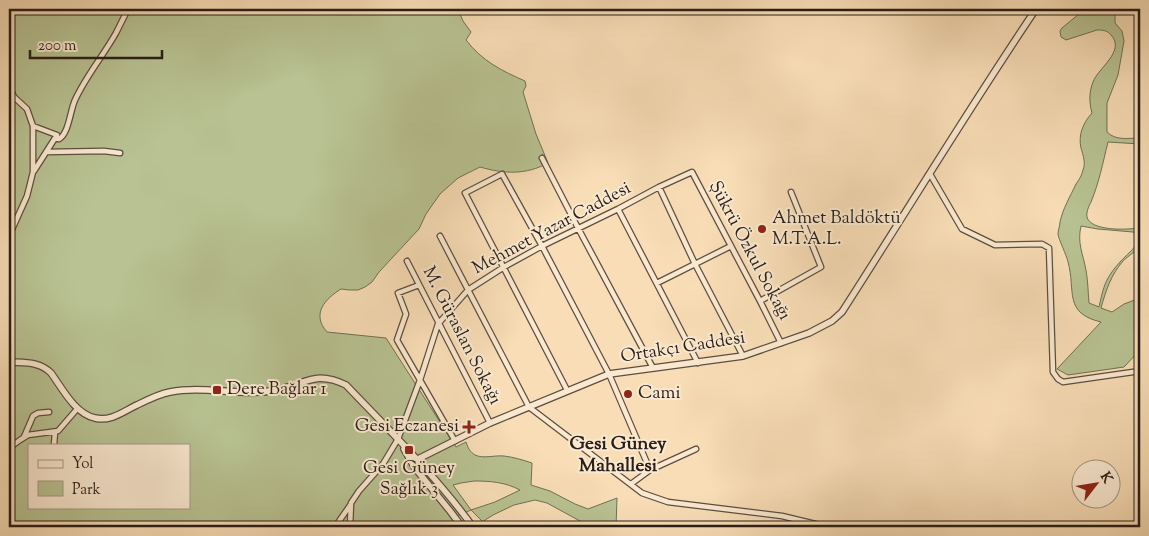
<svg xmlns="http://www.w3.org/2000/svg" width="1149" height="536" viewBox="0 0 1149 536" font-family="'Sorts Mill Goudy',serif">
	<rect width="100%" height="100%" fill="#f8ddb6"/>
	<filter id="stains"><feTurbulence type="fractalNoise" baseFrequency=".004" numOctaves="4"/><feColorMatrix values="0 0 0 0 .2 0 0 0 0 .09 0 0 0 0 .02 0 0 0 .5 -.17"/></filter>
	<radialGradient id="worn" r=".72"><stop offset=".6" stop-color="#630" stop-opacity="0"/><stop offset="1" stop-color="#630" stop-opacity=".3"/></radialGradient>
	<path fill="#b8c292" stroke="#707055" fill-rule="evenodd" d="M9,9H458L463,21L471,32L466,40C482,61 502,71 525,81L526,86L523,92L536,134L548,163C526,175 504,174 480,167L458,178L440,194L426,214L419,229L379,272L372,282L365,287L358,290H349L341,289C325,299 311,314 327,332L386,338L456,447L466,442C468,448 470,452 475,455C483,459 495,455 504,456C513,457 523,460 532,463L531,485L550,491L575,504L588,509L617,498L616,527H591L547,503L535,500L514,505L493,515L485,520L483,522L471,510L452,519L458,527H9ZM29,445H189V507H29ZM474,481C490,481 505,482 520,490L495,502L471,510L453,485L461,483Z
		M1085,9H1115V23L1122,31L1124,41L1118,75L1107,103V132C1116,141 1128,138 1140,138V144L1108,142C1103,162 1099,183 1091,202C1089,206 1086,212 1087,217C1090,231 1127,230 1137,228L1140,213C1140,220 1142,239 1140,245C1137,251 1128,256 1123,261C1111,275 1106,290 1101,308L1112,312L1124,304L1140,298V350L1124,367L1068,375L1057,369L1101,322C1063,313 1076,291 1068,262C1067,256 1058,238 1058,234C1058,230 1060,226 1060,222C1063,208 1070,197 1076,184C1079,180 1082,175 1083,170C1086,163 1083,155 1081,148C1078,135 1083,123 1092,113C1089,102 1089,92 1093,82C1098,68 1126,51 1111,35C1107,30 1102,30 1097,30L1066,40L1061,37L1060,31L1062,28ZM1081,226L1098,229L1133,232C1137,234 1140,236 1138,241C1135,249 1126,255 1120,262C1105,279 1104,285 1099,307L1089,303C1088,292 1088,281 1086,270C1083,254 1077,243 1081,226Z"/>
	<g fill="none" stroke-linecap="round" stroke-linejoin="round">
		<defs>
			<path id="minor" d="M9,85L14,97L27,109L33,126V172L27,196L9,236
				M33,126L57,135L34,171
				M55,138L59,139C69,133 70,111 75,100C86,76 103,56 116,33C120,25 124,17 128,9
				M46,152L104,151L120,153
				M542,158L578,228L653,368
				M930,174L962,229L995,245L1042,244L1049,248L1053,372L1058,379L1063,382L1140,371
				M659,187L695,264L743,356
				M618,209L698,363
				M440,236L529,407L642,493L668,502L782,516L828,527
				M407,261L490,423
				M657,283L731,246
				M419,285L398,293L406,314L397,340L455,441
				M760,301L821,267L791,192
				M567,390L465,193L502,174L542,246L609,374L650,470
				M24,437L33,416L38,413L49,412
				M54,445L55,432
				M9,448L20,440L28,435L58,431L77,409
				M631,484L650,470L696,449
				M335,527L351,504
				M350,527L351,503L359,491L383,464L398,439L420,380L438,324L468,290L504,267L542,246L618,209L659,187L692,172L760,301L781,343"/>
			<path id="tertiary" d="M9,362C24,363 39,361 51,373C62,388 75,414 95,418C111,422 124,411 137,405C147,400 159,394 170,392C205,385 241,397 277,390C306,384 315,370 346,385C390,431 436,476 473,527
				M404,449L415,468L450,511L462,527
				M416,460L490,423L609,374L743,356L809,333L832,321L842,312C907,211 969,108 1036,9"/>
		</defs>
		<use href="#minor" stroke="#5d4e40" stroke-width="7"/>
		<use href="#tertiary" stroke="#5d4e40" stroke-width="8"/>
		<use href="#minor" stroke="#fae9d0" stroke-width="4.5"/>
		<use href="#tertiary" stroke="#fae9d0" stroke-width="5.5"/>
	</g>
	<g fill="#8f2418" stroke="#fae9d0" stroke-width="2">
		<circle cx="762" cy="229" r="5"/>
		<rect x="212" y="385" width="10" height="10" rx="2.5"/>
		<circle cx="628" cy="394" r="5"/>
		<path d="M466.5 419.5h5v5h5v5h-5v5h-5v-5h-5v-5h5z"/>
		<rect x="404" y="445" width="10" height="10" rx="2.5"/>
	</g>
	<g text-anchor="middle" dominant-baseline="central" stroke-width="4" stroke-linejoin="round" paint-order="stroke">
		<g font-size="18" fill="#291e18" stroke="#fae9d0" text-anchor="start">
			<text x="772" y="219">Ahmet Baldöktü<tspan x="772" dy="21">M.T.A.L.</tspan></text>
			<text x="227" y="390">Dere Bağlar 1</text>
			<text x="638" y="394">Cami</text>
			<text x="459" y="427" text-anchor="end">Gesi Eczanesi</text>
			<text x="409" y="469" text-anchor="middle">Gesi Güney<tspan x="409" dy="21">Sağlık 3</tspan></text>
		</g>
		<g font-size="18" fill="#291e18" stroke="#fae9d0">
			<text transform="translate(552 229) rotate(-28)">Mehmet Yazar Caddesi</text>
			<text transform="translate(749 251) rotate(62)">Şükrü Özkul Sokağı</text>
			<text transform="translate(461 336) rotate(63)">M. Güraslan Sokağı</text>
			<text transform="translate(683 348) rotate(-9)">Ortakçı Caddesi</text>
		</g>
		<g font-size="19" font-weight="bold" fill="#291e18" stroke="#fae9d0">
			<text x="618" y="444">Gesi Güney<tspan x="618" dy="22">Mahallesi</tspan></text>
		</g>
	</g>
	<rect width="1149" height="536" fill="none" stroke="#f8ddb6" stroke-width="30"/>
	<rect x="10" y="10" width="1129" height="516" fill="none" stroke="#291e18" stroke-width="2.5"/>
	<rect x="15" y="15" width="1119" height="506" fill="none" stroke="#291e18"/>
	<rect x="28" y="444" width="162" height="65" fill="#fae9d0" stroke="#a69886"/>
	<rect x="38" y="460" width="25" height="8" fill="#fae9d0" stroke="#a69886"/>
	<text x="72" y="468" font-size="15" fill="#291e18">Yol</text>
	<rect x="38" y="481" width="25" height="15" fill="#b8c292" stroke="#a69886"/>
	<text x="72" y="494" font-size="15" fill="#291e18">Park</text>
	<g transform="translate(1096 484) rotate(59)"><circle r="24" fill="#fae9d0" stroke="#a69886"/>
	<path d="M0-4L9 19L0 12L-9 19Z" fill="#8f2418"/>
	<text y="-8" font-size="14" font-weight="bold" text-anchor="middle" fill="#291e18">K</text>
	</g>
	<path d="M30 50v8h132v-8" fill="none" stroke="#291e18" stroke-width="2.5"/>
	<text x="38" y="50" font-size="15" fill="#291e18" stroke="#fae9d0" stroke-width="4" paint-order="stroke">200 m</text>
	<rect width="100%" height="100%" filter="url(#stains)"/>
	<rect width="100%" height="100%" fill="url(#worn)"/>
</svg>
